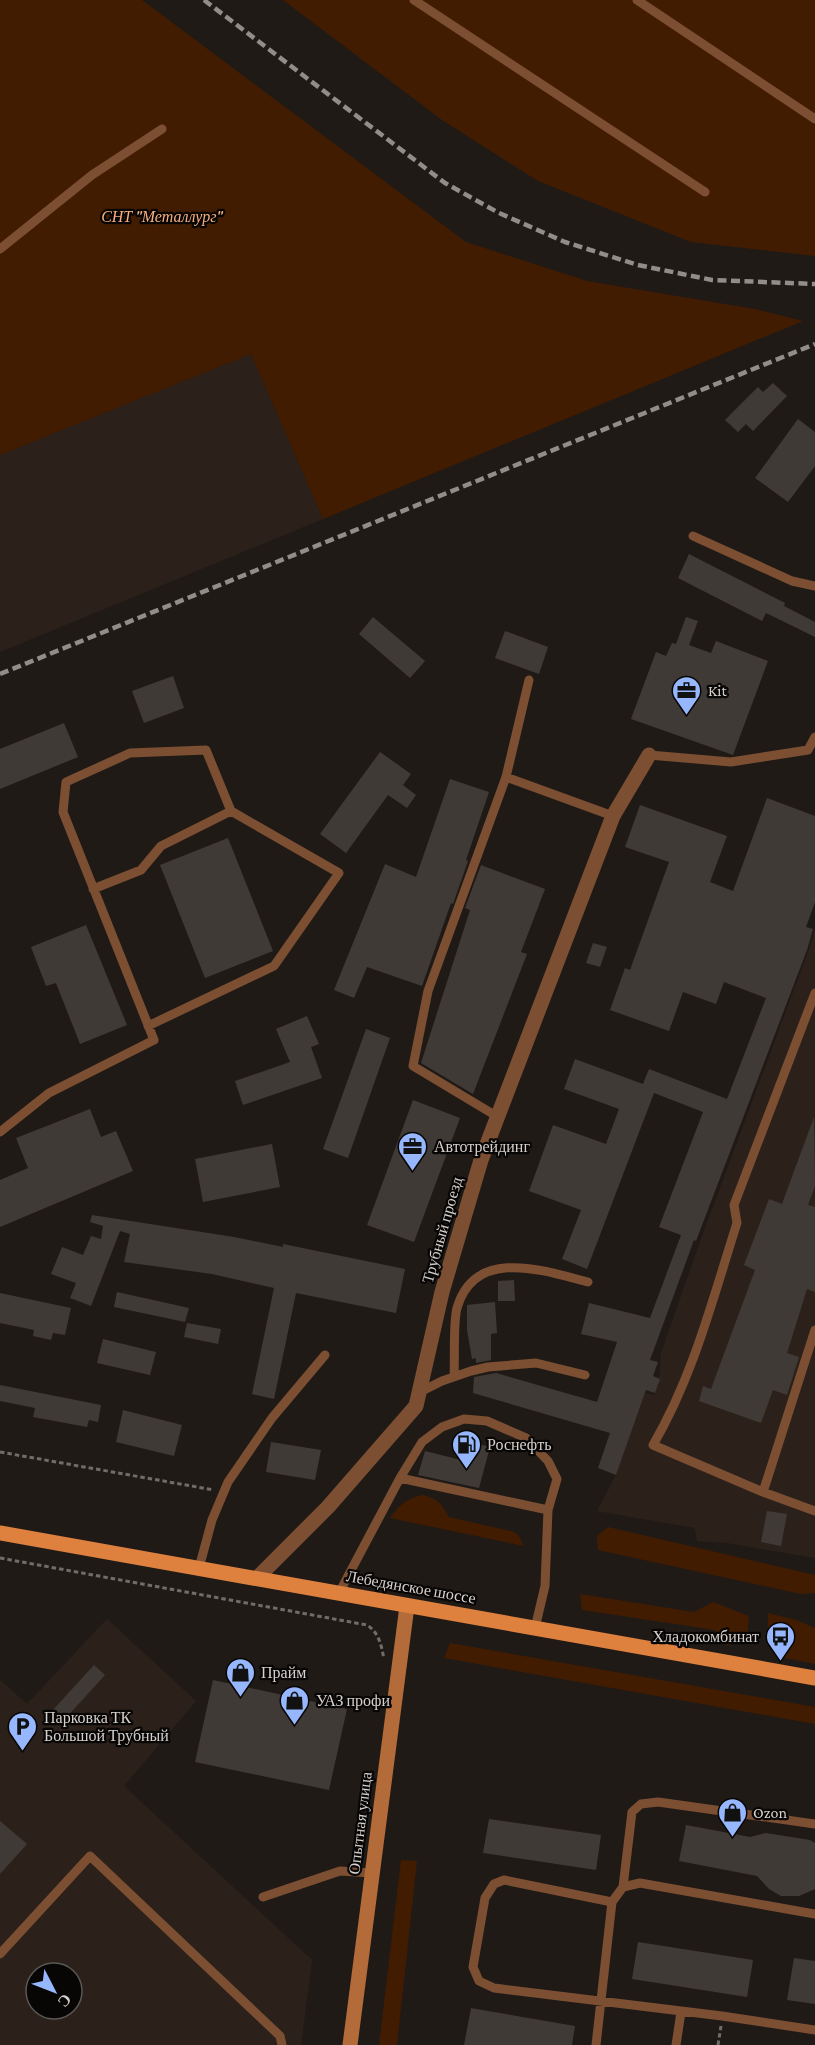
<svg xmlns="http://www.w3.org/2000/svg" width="815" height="2045" viewBox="0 0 815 2045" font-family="'Crimson Pro',serif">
	<rect width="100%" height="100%" fill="#201a17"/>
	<path fill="#2c211a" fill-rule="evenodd" d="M251,354L323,519L0,652V455Z
		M815,929V1558L727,1543L697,1541L695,1528L597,1511L616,1475L645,1393L655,1395L660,1374L661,1353L701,1239L811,944Z
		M107,1619L196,1701L124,1786L312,1960L301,2045H0V1680L27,1704ZM36,1973H72V2009H36Z"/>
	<path fill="#421c00" d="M0,0H142L466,242L587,281L755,309L803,321L323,519L251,354L0,455Z
		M283,0H815V256L691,242L538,181L442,120Z
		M422,1495C437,1498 442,1504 449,1517L514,1532L518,1535L524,1546L390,1518C399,1505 406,1499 422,1495Z
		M608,1527L815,1575V1593L801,1594L598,1550L597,1536Z
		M580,1594L694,1612L713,1602L749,1616L747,1639L727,1646L715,1630L582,1610Z
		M768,1613L796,1620L815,1628V1664L775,1656L768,1632Z
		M450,1643L815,1707V1724L444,1658Z
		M401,1860L417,1861L397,2045H379Z"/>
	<path fill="#403a36" d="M773,383L787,396L753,431L746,424L738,432L725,420L758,387L763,392Z
		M798,419L815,432V466L788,502L755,478Z
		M689,554L785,603L784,606L815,622V637L766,613L762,621L678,578Z
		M373,617L425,661L410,678L359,634Z
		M686,617L698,621L689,645L711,653L716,641L768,661L733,755L631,719L656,652L666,656L672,643L676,644Z
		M505,631L548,647L539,674L495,658Z
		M173,676L184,708L144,723L132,691Z
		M64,723L78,757L0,789V749Z
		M380,752L411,774L403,785L416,795L407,808L388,795L346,853L320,834Z
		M450,779L489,792L466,860L468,861L453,904L451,903L422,986L367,967L354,998L334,990L385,864L416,877Z
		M767,798L815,816V902L806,927L813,929L807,950L696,1241L694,1240L650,1360L658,1362L653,1376L660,1379L655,1393L646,1390L616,1475L598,1468L610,1433L473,1393L474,1377L496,1373L597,1402L617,1342L581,1334L589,1303L650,1318L681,1235L659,1227L703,1112L654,1093L587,1269L562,1259L581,1210L529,1191L553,1125L606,1144L619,1109L564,1089L575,1059L643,1084L649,1069L727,1099L766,998L724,982L716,1004L683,992L669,1031L610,1010L625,968L630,970L669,862L625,847L640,805L727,836L710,882L733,891Z
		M228,838L273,951L205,978L160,865Z
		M481,865L545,889L521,952L527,954L473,1094L421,1063L470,910L465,908Z
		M86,925L127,1025L80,1044L56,983L46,986L31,947Z
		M593,943L607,947L600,967L586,963Z
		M307,1016L319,1044L311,1047L322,1078L243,1105L235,1081L290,1062L276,1029Z
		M366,1029L390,1038L348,1158L323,1149Z
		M413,1100L460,1118L414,1242L367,1225Z
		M90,1109L101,1137L116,1131L133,1171L0,1227V1180L28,1168L16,1138Z
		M814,1117L815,1186L808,1205L815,1207V1292L807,1289L787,1353L799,1357L787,1395L773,1390L761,1423L699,1401L703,1386L711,1389L755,1270L744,1265L769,1199L782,1204Z
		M272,1144L280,1187L203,1202L195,1159Z
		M92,1215L234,1237L283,1247V1244L405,1269L396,1313L296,1293L274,1399L252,1394L274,1288L212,1274L124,1262L130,1234L120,1231L91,1306L70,1298L76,1283L51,1274L62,1247L83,1255L91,1236L101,1239L103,1226L90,1222Z
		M514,1280L515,1301H498V1281Z
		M117,1292L189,1308L185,1322L114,1307Z
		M0,1293L71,1308L65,1335L53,1333L51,1340L33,1336L34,1330L0,1323Z
		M495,1302L497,1333L491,1334V1360L476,1363V1358L472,1359L467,1330V1305Z
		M187,1323L221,1329L218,1344L184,1337Z
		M103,1339L156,1352L150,1375L97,1363Z
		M0,1385L101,1405L98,1422L89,1420L87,1427L33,1417L35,1408L0,1401Z
		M123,1410L182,1425L174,1456L116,1442Z
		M271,1442L321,1450L315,1480L266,1472Z
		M475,1443L490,1447L479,1488L418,1475L425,1451L469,1462Z
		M767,1511L787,1514L781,1546L761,1542Z
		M94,1665L105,1675L63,1721L52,1711Z
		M213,1680L347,1709L329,1790L195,1762Z
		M489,1819L601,1835L596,1870L483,1853Z
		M0,1821L27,1844L0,1874Z
		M686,1825L750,1837L766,1833L810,1840L815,1843V1889L799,1896H781L769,1889L757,1876L679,1861Z
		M638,1942L753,1960L747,1997L632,1979Z
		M794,1958L815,1961V2004L787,2000Z
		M471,2008L575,2026L572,2045H464Z"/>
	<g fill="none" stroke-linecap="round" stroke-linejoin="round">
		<path stroke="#716c69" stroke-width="3" stroke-dasharray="4.5 3" stroke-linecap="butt" d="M0,1452L214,1490
			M0,1558L367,1625C379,1633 381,1644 384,1659
			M718,2045L721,2026"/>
		<path stroke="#7c4f32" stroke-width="9" d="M414,0L705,192
			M637,0L815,119
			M0,249L92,175L162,129
			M693,536L792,581L815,586
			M649,755L731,762L808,750L815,737
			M506,777L613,816
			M93,889L141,870L161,846L231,811L339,873L274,966L148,1026
			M498,1117L413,1066L428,991L506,777L529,680
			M0,1132L49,1093L154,1040L63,812L66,782L130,753L206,750L231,811
			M815,1330L763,1492L815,1511
			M454,1377C455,1359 453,1322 457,1308C475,1246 545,1271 588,1282
			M418,1393L442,1381L471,1371L488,1367L536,1363L585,1375
			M400,1478L422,1442L442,1427L464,1419L487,1421L526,1438L548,1461L557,1479L548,1510
			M763,1492L653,1445C693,1377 713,1298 737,1223L734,1205L815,993
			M199,1568L212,1520L228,1482L272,1418L325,1355
			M339,1593L400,1478L548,1510L545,1586L535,1628
			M623,1887L632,1812L641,1804L658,1802L815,1824
			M263,1897L340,1871L372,1873
			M612,1902L504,1880L494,1884L485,1898L473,1967L479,1981L494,1988L722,2016L815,2030
			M0,1954L90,1856L280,2036L282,2045
			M596,2045L612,1902L623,1887L640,1883L815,1914
			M676,2045L681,2012"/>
		<path stroke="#7c4f32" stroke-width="15" d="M257,1578L328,1507L416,1406L442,1292L481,1160L613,816L649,755"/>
		<path stroke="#b36b3a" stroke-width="15" d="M350,2045L407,1606"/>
		<path stroke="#de813f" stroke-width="15" d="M0,1533L815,1678"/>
		<path stroke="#918d8a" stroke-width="4.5" stroke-dasharray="9 4.5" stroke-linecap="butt" d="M204,0L445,183L499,213L565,242L638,265L712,280L815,284
			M0,674L815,344"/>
	</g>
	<defs>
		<symbol id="office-pin" viewBox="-11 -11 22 30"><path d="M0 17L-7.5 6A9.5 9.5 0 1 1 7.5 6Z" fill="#96b6fd" stroke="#080605"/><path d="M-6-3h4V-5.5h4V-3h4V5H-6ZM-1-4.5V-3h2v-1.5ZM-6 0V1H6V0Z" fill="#111"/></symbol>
		<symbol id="fuel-pin" viewBox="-11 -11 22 30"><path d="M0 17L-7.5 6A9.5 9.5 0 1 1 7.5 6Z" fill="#96b6fd" stroke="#080605"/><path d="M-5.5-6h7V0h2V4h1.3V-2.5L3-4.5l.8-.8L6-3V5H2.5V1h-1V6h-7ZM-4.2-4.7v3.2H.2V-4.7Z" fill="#111"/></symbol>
		<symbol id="bus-pin" viewBox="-11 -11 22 30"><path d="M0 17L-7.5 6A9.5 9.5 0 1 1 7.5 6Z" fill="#96b6fd" stroke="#080605"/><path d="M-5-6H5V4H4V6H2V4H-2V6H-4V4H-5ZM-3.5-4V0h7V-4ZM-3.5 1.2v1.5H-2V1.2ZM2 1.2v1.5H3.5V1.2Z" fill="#111"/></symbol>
		<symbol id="shop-pin" viewBox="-11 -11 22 30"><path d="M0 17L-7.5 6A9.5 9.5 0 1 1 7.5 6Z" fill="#96b6fd" stroke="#080605"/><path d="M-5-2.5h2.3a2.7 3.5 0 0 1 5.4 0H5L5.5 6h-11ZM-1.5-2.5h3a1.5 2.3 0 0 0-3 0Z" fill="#111"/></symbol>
		<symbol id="parking-pin" viewBox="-11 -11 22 30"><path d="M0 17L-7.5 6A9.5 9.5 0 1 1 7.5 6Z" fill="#96b6fd" stroke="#080605"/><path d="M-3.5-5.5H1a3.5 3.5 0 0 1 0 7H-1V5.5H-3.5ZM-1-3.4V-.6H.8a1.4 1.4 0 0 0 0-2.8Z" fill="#111"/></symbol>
	</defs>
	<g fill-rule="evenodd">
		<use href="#office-pin" x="670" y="674" width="33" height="45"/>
		<use href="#office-pin" x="396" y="1130" width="33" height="45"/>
		<use href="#fuel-pin" x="450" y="1428" width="33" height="45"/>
		<use href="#bus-pin" x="764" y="1620" width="33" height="45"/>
		<use href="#shop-pin" x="224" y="1656" width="33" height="45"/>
		<use href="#shop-pin" x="278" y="1684" width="33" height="45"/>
		<use href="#parking-pin" x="6" y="1710" width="33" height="45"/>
		<use href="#shop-pin" x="716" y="1796" width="33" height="45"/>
	</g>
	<g text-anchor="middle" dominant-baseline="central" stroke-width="4.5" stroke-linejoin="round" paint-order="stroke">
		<g font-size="16" font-style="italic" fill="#f8ae7e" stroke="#080605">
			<text x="162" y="216">СНТ "Металлург"</text>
		</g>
		<g font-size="16" fill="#d4d0ce" stroke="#080605" text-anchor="start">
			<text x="708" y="690">Kit</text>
			<text x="434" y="1146">Автотрейдинг</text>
			<text x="487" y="1444">Роснефть</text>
			<text x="759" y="1636" text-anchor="end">Хладокомбинат</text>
			<text x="261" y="1672">Прайм</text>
			<text x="316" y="1700">УАЗ профи</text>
			<text x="44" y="1717">Парковка ТК<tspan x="44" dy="18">Большой Трубный</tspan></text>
			<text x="753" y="1812">Ozon</text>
		</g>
		<g font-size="16" fill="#d4d0ce" stroke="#080605">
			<text transform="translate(442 1230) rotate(-74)">Трубный проезд</text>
			<text transform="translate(411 1587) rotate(10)">Лебедянское шоссе</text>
			<text transform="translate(360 1823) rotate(-83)">Опытная улица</text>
		</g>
	</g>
	<g transform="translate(54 1991) rotate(132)"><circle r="28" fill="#080605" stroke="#5a5755" stroke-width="1.5"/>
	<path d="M0-4.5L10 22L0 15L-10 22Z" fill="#96b6fd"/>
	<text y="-9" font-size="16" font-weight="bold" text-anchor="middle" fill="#d4d0ce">С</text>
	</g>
</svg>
